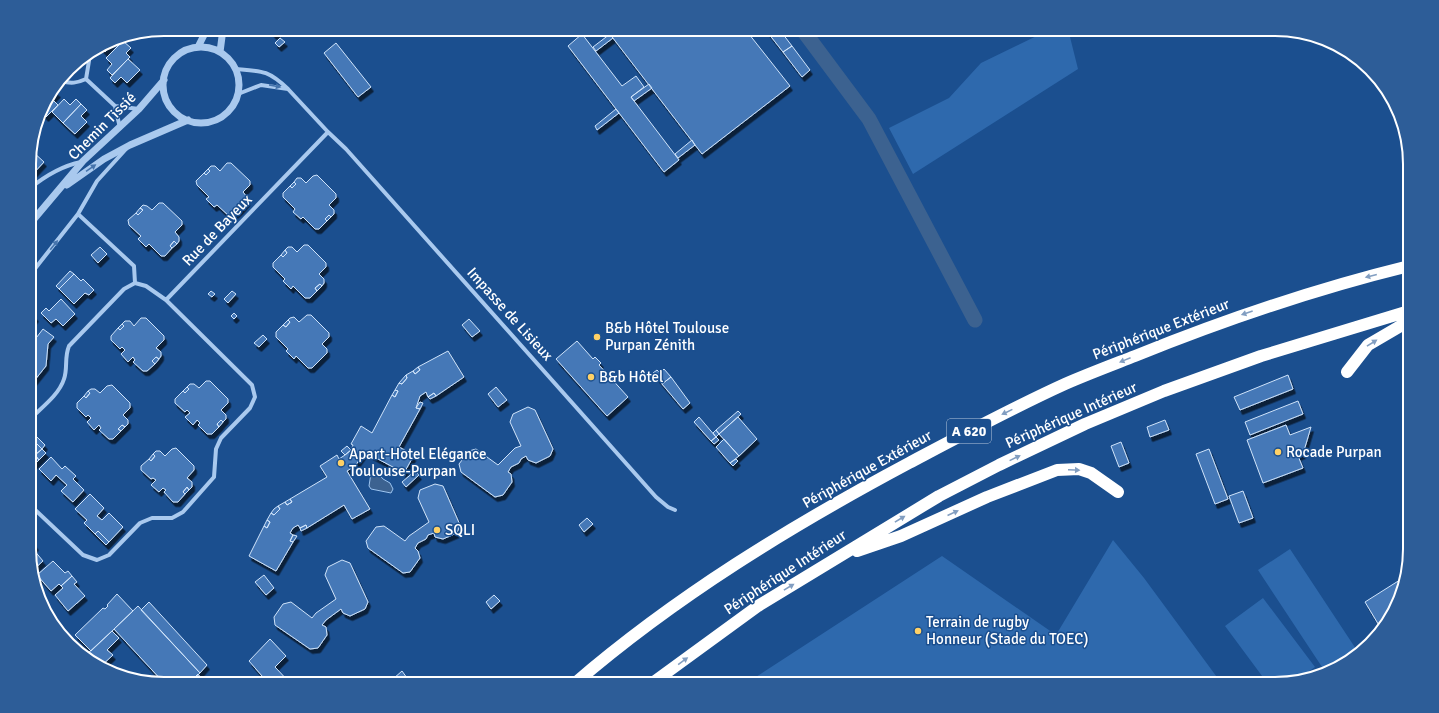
<svg xmlns="http://www.w3.org/2000/svg" width="1439" height="713" viewBox="0 0 1439 713" font-family="Signika,sans-serif">
	<defs>
		<filter id="shadow"><feDropShadow dx="2.5" dy="4.5" stdDeviation="0" flood-color="#0009"/></filter>
	</defs>
	<rect width="100%" height="100%" fill="#1b4f8f"/>
	<path fill="#2e69ad" d="M1051,29H1068L1078,69L913,174L889,128L949,98L981,63Z
		M1113,540L1144,578L1222,684H745L942,556L1056,635Z
		M1290,549L1358,652L1350,661L1324,670L1258,570Z
		M1263,598L1315,667C1299,679 1288,684 1268,684L1225,626Z"/>
	<path fill="#3c6290" stroke="#9cc4f0" d="M373,471L377,472L383,479L390,483L393,489L391,493L371,489L369,486L371,473Z"/>
	<g fill="none" stroke-linecap="round" stroke-linejoin="round">
		<path stroke="#3c6290" stroke-width="15" d="M802,29L869,119L975,320"/>
	</g>
	<path fill="#4478b7" stroke="#cfe3fa" filter="url(#shadow)" d="M269,29H277L279,32L274,35Z
		M606,29H745L790,86L702,154Z
		M765,29H779L792,46L783,52Z
		M582,34L622,86L636,76L644,87L631,97L679,160L664,172L568,46Z
		M610,34L613,38L596,51L593,47Z
		M116,38L105,52L100,47L113,39Z
		M280,38L285,42L279,47L275,43Z
		M123,41L131,48L126,53L130,57L112,75L107,70L112,64L106,58Z
		M336,43L371,87L358,97L324,53Z
		M792,46L810,70L802,77L783,52Z
		M128,59L140,70L127,83L121,77L115,83L110,78Z
		M649,84L652,88L634,101L631,97Z
		M54,90L58,93L52,99L58,105L46,117L41,112L43,104Z
		M64,99L70,105L76,99L81,104L63,123L52,112Z
		M81,104L87,110L81,116L87,122L75,134L63,123Z
		M616,109L619,113L597,130L595,126Z
		M692,140L695,145L678,158L675,154Z
		M32,151L44,162L32,175L29,172V155Z
		M227,163H231L250,181V185L243,192L247,197V202L245,204L243,202L238,207L241,209L233,216H229L217,205L214,207L206,199L209,197L197,185L196,181L204,173L206,175L210,171L208,169L211,166H215L220,171Z
		M208,169L210,171L206,175L204,173Z
		M317,175L336,194V198L329,205L334,210V214L331,217L329,215L325,219L327,221L319,229H315L303,217L301,219L293,212L295,209L283,197V193L290,186L292,188L296,184L294,182L297,178H301L306,183L313,176Z
		M294,182L296,184L292,188L290,186Z
		M243,202L245,204L241,209L238,207Z
		M159,203H163L182,221V225L175,232L179,237V241L177,244L174,241L170,246L172,248L165,256H161L149,244L146,247L138,239L141,236L129,225L128,220L136,213L138,215L143,210L140,208L143,205L147,206L152,210Z
		M140,208L143,210L138,215L136,213Z
		M329,215L331,217L327,221L325,219Z
		M174,241L177,244L172,248L170,246Z
		M304,245H308L326,263V267L319,274L324,279V283L322,286L320,284L315,288L317,291L310,298H305L293,286L291,289L283,281L285,279L273,267V263L281,255L283,257L287,253L285,250L288,247H292L297,252Z
		M100,247L107,254L98,263L91,255Z
		M285,250L287,253L283,257L281,255Z
		M70,271L74,274L59,289L56,286Z
		M74,274L81,281L83,279L94,290L89,295L85,293L74,304L59,289Z
		M320,284L322,286L317,291L315,288Z
		M211,291L215,294L212,297L208,294Z
		M232,291L236,294L228,303L224,299Z
		M61,299L75,314L63,326L56,319L51,323L41,313L46,308L49,311Z
		M30,312L36,317L30,325Z
		M234,313L237,316L234,319L231,316Z
		M307,315H311L329,333V337L322,344L327,349V353L312,368H308L296,356L294,359L286,351L288,349L276,337V332L283,325L286,327L290,322L288,320L290,318L294,317L299,322Z
		M141,318H146L164,336V340L156,348L161,352V356L159,359L156,357L152,361L155,364L147,371H143L133,362L135,360L133,357L128,362L121,354L125,350L122,347L120,349L111,340V336L118,328L120,330L124,326L122,324L125,321H130L134,326Z
		M469,319L480,331L472,337L462,325Z
		M288,320L290,322L286,327L283,325Z
		M122,324L124,326L120,330L118,328Z
		M43,329L54,337L48,344L46,366L30,386V346Z
		M263,335L267,339L259,347L254,343Z
		M577,341L593,359L595,357L601,363L599,365L628,397L607,416L556,359Z
		M448,351L464,377L436,396L434,393L428,397L426,392L420,396L416,408L420,409L399,447L414,455L404,473L365,452L355,466L347,471L370,509L352,519L344,505L307,528L306,525L300,528L298,525L293,528L290,533L293,535L290,541L293,542L276,571L249,556L264,526L267,528L270,522L267,520L271,513L274,515L280,509L278,506L285,502L287,505L292,502L290,499L327,477L320,466L337,455L339,459L345,455L351,450L353,445L351,444L361,426L372,433L392,395L395,397L398,391L395,390L399,383L402,384L407,378L406,375L413,371L415,374L420,370L418,367Z
		M156,357L159,359L155,364L152,361Z
		M418,367L420,370L415,374L413,371Z
		M664,369L671,377L662,384L653,373L657,370L660,373Z
		M406,375L407,378L402,384L399,383Z
		M1288,375L1293,389L1240,410L1234,397Z
		M671,377L690,403L683,409L662,384Z
		M206,381H210L228,399V403L221,410L226,415V419L223,422L221,420L217,424L219,427L212,434H207L198,425L200,423L197,420L193,425L185,417L190,413L187,410L185,412L175,403V399L183,391L185,393L189,389L187,387L190,384H194L199,388Z
		M112,385L130,403V408L123,415L128,420V424L125,427L122,425L118,429L121,431L113,439H109L99,430L101,428L99,425L94,430L87,422L91,418L88,415L86,417L77,408V403L84,396L86,398L90,393L88,391L91,389H95L100,393L107,386Z
		M187,387L189,389L185,393L183,391Z
		M496,387L507,400L498,407L488,394Z
		M395,390L398,391L395,397L392,395Z
		M88,391L90,393L86,398L84,396Z
		M434,393L436,396L430,399L428,397Z
		M1298,401L1303,414L1250,435L1245,422Z
		M420,402L423,403L420,409L416,408Z
		M528,407L535,410L553,449L550,456L536,463L528,460L526,456L521,459L519,463L511,467L508,472L511,474L512,482L503,495L495,497L461,472L459,464L469,451L476,449L498,465L515,448L521,446L510,422L513,414Z
		M738,411L741,414L719,434L716,430Z
		M699,417L716,437L711,441L694,422Z
		M738,417L757,439L739,456L719,434Z
		M221,420L223,422L219,427L217,424Z
		M1165,420L1169,430L1150,437L1147,427Z
		M122,425L125,427L121,431L118,429Z
		M1286,425L1290,435L1311,427L1303,454L1298,456L1303,468L1263,483L1247,440Z
		M716,430L719,434L716,437L713,433Z
		M33,433L45,445L42,449L30,437Z
		M30,437L42,449L35,455L39,460L30,469Z
		M716,437L719,440L714,444L711,441Z
		M724,439L739,456L730,463L716,447Z
		M1121,442L1129,463L1119,467L1111,446Z
		M347,446L351,450L345,455L341,451Z
		M176,448L194,466V470L187,478L192,482V487L189,490L187,487L183,492L185,494L178,502H173L164,492L166,490L163,488L159,492L151,485L156,480L153,478L151,479L141,470V466L149,459L151,461L155,456L153,454L156,451H160L165,456L172,449Z
		M42,449L46,453L39,460L35,455Z
		M1209,449L1228,499L1215,504L1196,454Z
		M153,454L155,456L151,461L149,459Z
		M51,457L62,469L65,466L76,476L73,479L84,490L73,502L61,491L67,485L56,475L51,481L39,469Z
		M736,459L738,461L733,466L730,463Z
		M415,471L419,475L406,487L402,482Z
		M435,484L443,486L460,525L457,533L443,539L435,537L434,533L428,535L426,539L418,543L415,548L418,551L420,558L410,572L403,573L368,548L366,541L376,527L384,526L405,541L409,536L429,522L418,498L420,490Z
		M187,487L189,490L185,494L183,492Z
		M1243,491L1253,518L1239,523L1229,496Z
		M90,494L104,508L97,516L102,520L109,513L123,527L109,542L98,531L95,534L84,523L87,520L75,509Z
		M290,499L292,502L287,505L285,502Z
		M278,506L280,509L274,515L271,513L274,509Z
		M587,518L593,524L584,532L579,525Z
		M267,520L270,522L267,528L264,526Z
		M306,525L307,528L301,531L300,528Z
		M98,531L109,542L106,545L95,534Z
		M293,535L297,536L293,542L290,541Z
		M32,541L36,546L33,549L43,561L32,571L30,567Z
		M342,560L350,563L368,602L365,609L350,616L343,613L341,609L326,620L322,625L326,627L327,635L318,648L310,649L275,625L274,617L283,604L291,602L312,618L316,613L336,599L325,575L328,567Z
		M53,561L65,573L68,571L72,576L61,586L59,584L51,591L37,575Z
		M264,575L274,588L266,595L255,582Z
		M72,576L77,582L74,584L85,596L68,611L55,595L63,588L61,586Z
		M1403,578L1396,608L1380,627L1365,602Z
		M117,594L133,611L91,651L75,635L103,608L105,609L108,606L107,605Z
		M494,595L500,601L491,609L486,602Z
		M149,602L207,665L200,673L141,610Z
		M138,606L200,673L188,684H165L114,629Z
		M112,631L119,638L107,650L113,655L100,667L86,655Z
		M270,639L286,656L275,667L291,684H269L249,661Z
		M402,671L407,678L398,684L393,679Z
		M198,674L200,677L195,683L192,680Z"/>
	<g fill="none" stroke-linecap="round" stroke-linejoin="round">
		<path stroke="#a9c9ee" stroke-width="4" d="M86,56L89,61L86,79
			M236,69C262,71 268,70 288,89L261,85L238,94
			M86,79L115,106L120,128
			M61,81C71,84 77,83 86,79
			M115,106L139,109
			M328,132L346,149L656,497L668,507L675,510
			M29,189C45,176 61,166 81,162
			M78,214L134,266L135,283
			M30,275L78,214L97,181L126,149
			M30,419C41,408 59,395 64,379C68,368 64,358 69,346L124,289L135,283L146,286L166,300
			M30,505L83,555L97,560L109,555L140,523L152,518H172L183,512L214,477L216,449L221,438L250,408L255,397L252,385L166,300L328,132L288,89"/>
		<path stroke="#a9c9ee" stroke-width="7" d="M198,47L207,29
			M163 85a38 38 0 1 1 76 0a38 38 0 1 1-76 0Z
			M220,52L223,29
			M67,185L104,159L130,145L188,120
			M29,225L83,161L139,109L164,80"/>
		<path stroke="#fff" stroke-width="12" d="M1347,372L1368,345L1409,321
			M857,551L901,536L987,497L1057,470L1079,469L1091,473L1118,492
			M574,684C676,596 791,526 909,463C960,436 1012,408 1065,384C1088,374 1112,365 1135,356C1224,320 1315,289 1409,266
			M651,684L758,606L939,496L999,465L1085,424L1164,391L1261,356L1409,311"/>
	</g>
	<defs><path id="oneway-solid" d="M-6-.8H1V-3.2L6.5 0L1 3.2V.8H-6Z"/></defs>
	<g fill="#4674ac">
		<use href="#oneway-solid" transform="translate(275 86) rotate(11)"/>
		<use href="#oneway-solid" transform="translate(91 168) rotate(-34)"/>
		<use href="#oneway-solid" transform="translate(54 245) rotate(-51)"/>
	</g>
	<g fill="#829ec1">
		<use href="#oneway-solid" transform="translate(1371 276) rotate(166)"/>
		<use href="#oneway-solid" transform="translate(1247 313) rotate(161)"/>
		<use href="#oneway-solid" transform="translate(1372 343) rotate(-32)"/>
		<use href="#oneway-solid" transform="translate(1125 360) rotate(158)"/>
		<use href="#oneway-solid" transform="translate(1007 412) rotate(154)"/>
		<use href="#oneway-solid" transform="translate(1015 458) rotate(-26)"/>
		<use href="#oneway-solid" transform="translate(1074 470) rotate(2)"/>
		<use href="#oneway-solid" transform="translate(953 513) rotate(-24)"/>
		<use href="#oneway-solid" transform="translate(900 519) rotate(-31)"/>
		<use href="#oneway-solid" transform="translate(789 587) rotate(-31)"/>
		<use href="#oneway-solid" transform="translate(683 661) rotate(-36)"/>
	</g>
	<g fill="#ffd166" stroke="#1b4f8f" stroke-width="1.5">
		<circle cx="597" cy="337" r="4"/>
		<circle cx="591" cy="377" r="4"/>
		<circle cx="1278" cy="452" r="4"/>
		<circle cx="341" cy="463" r="4"/>
		<circle cx="437" cy="530" r="4"/>
		<circle cx="918" cy="631" r="4"/>
	</g>
	<g text-anchor="middle" dominant-baseline="central" stroke-width="3" stroke-linejoin="round" paint-order="stroke">
		<rect fill="#1b4f8f" stroke="#bbcadd" stroke-width="1" x="947" y="419" width="44" height="24" rx="3"/>
		<g font-size="14" font-weight="bold" fill="#fff">
			<text x="969" y="431">A 620</text>
		</g>
		<g font-size="15" fill="#fff" stroke="#1b4f8f">
			<text transform="translate(102 126) rotate(-45)">Chemin Tissié</text>
			<text transform="translate(217 230) rotate(-46)">Rue de Bayeux</text>
			<text transform="translate(510 314) rotate(48)">Impasse de Lisieux</text>
			<text transform="translate(1161 329) rotate(-21)">Périphérique Extérieur</text>
			<text transform="translate(1071 415) rotate(-24)">Périphérique Intérieur</text>
			<text transform="translate(867 469) rotate(-29)">Périphérique Extérieur</text>
			<text transform="translate(785 572) rotate(-33)">Périphérique Intérieur</text>
		</g>
		<g font-size="15" fill="#fff" stroke="#1b4f8f" text-anchor="start">
			<text x="605" y="328">B&amp;b Hôtel Toulouse<tspan x="605" dy="17">Purpan Zénith</tspan></text>
			<text x="599" y="377">B&amp;b Hôtel</text>
			<text x="1286" y="452">Rocade Purpan</text>
			<text x="349" y="454">Apart-Hotel Elégance<tspan x="349" dy="17">Toulouse-Purpan</tspan></text>
			<text x="445" y="530">SQLI</text>
			<text x="926" y="622">Terrain de rugby<tspan x="926" dy="17">Honneur (Stade du TOEC)</tspan></text>
		</g>
	</g>
	<path d="M0 0H1439V713H0ZM164 36H1275A128 128 0 0 1 1403 164V549A128 128 0 0 1 1275 677H164A128 128 0 0 1 36 549V164A128 128 0 0 1 164 36Z" fill="#2d5d98" fill-rule="evenodd"/>
	<path fill="none" stroke="#fff" stroke-width="2" d="M164 36H1275A128 128 0 0 1 1403 164V549A128 128 0 0 1 1275 677H164A128 128 0 0 1 36 549V164A128 128 0 0 1 164 36Z"/>
</svg>
